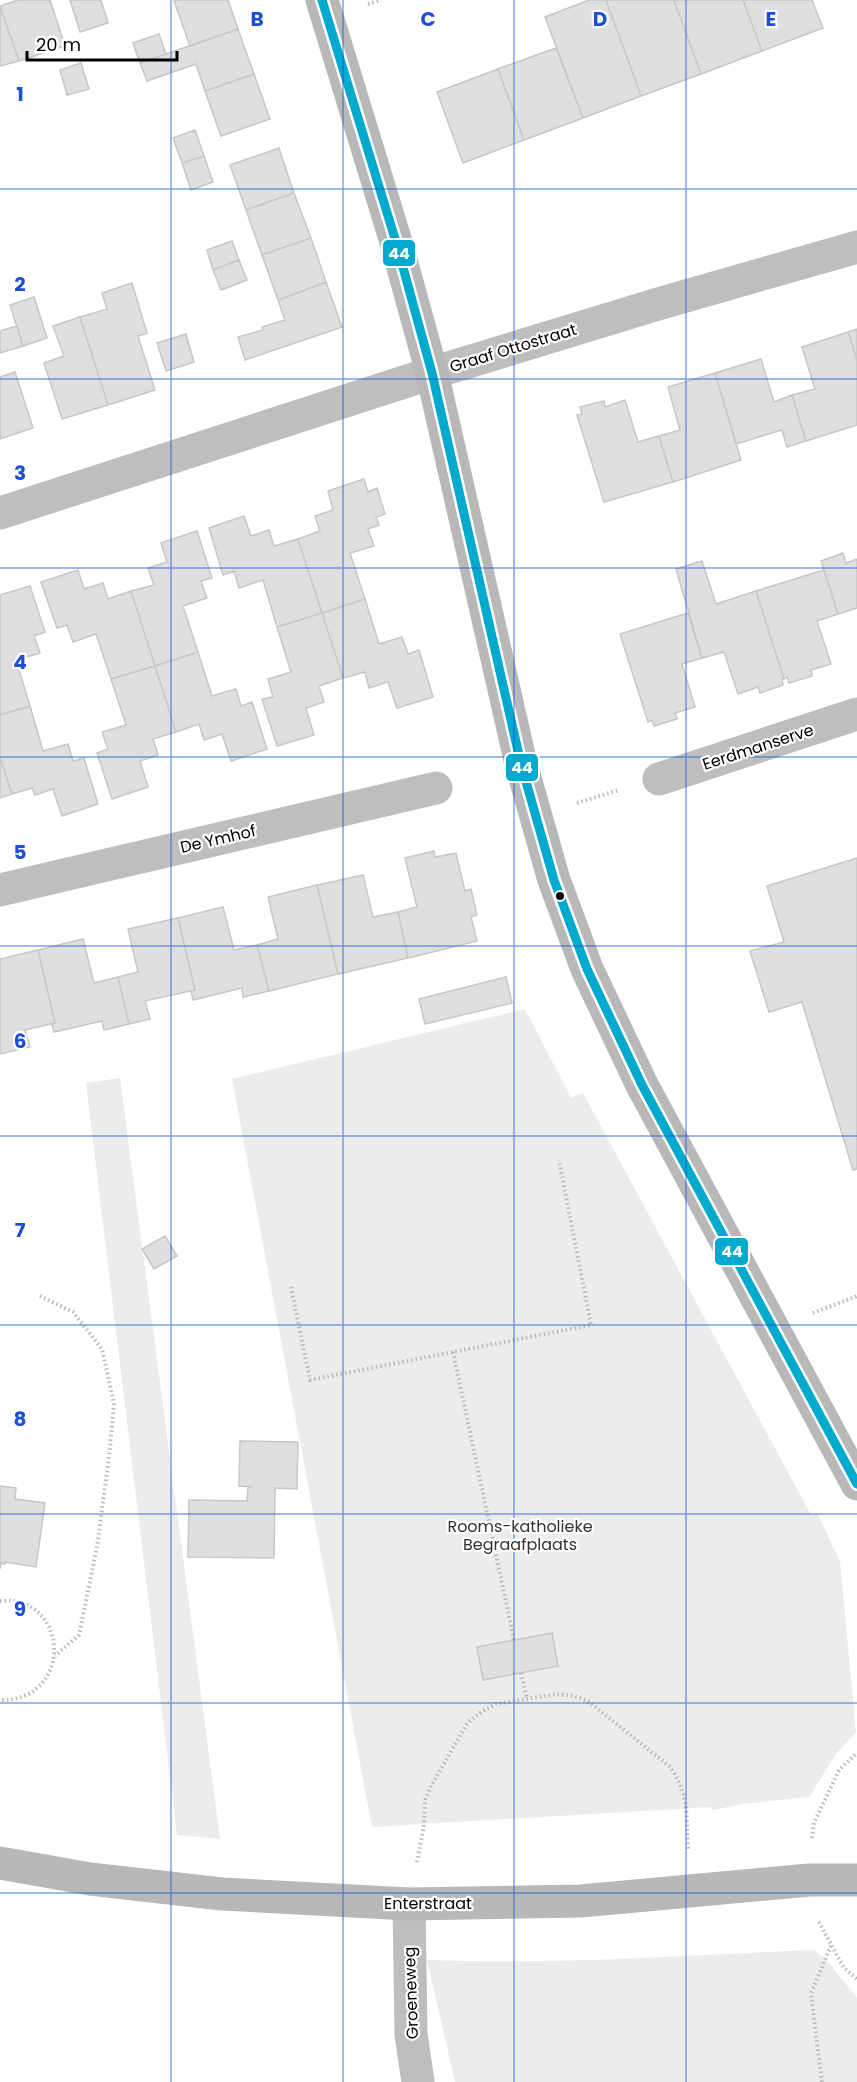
<svg xmlns="http://www.w3.org/2000/svg" width="857" height="2082" viewBox="0 0 857 2082" font-family="Poppins,sans-serif">
	<rect width="100%" height="100%" fill="#fff"/>
	<path fill="#ececec" d="M525,1009L571,1098L583,1093L811,1515L817,1513L840,1561L856,1732L836,1754L809,1797L743,1804L713,1810L710,1807L372,1827L232,1079Z
		M120,1078L220,1839L177,1835L86,1083Z
		M815,1950L830,1964L857,1998V2082H455L427,1960C556,1965 686,1955 815,1950Z"/>
	<path fill="#dfdfdf" stroke="#c7c7c7" stroke-width="1.5" d="M18,0H50L65,46L19,61L0,6Z
		M70,0H101L108,23L80,32Z
		M177,0H228L238,29L190,46L174,1Z
		M589,0H606L641,96L583,118L545,17Z
		M606,0H674L701,74L641,96Z
		M674,0H743L762,51L701,74Z
		M743,0H812L823,28L762,51Z
		M0,6L19,61L0,66Z
		M238,29L254,74L205,91L196,64L147,81L140,63Z
		M159,34L166,54L140,63L133,43Z
		M556,48L583,118L524,140L498,69Z
		M81,63L89,89L67,95L60,70Z
		M498,69L524,140L463,163L437,92Z
		M254,74L270,119L221,136L205,91Z
		M195,130L204,156L182,163L173,138Z
		M279,148L294,193L246,210L230,165Z
		M204,156L213,182L191,190L182,163Z
		M294,193L311,238L262,255L246,210Z
		M311,238L326,282L278,300L262,255Z
		M232,241L239,260L213,270L207,250Z
		M239,260L247,280L221,290L213,270Z
		M326,282L342,327L245,360L238,337L263,330L262,327L285,320L278,300Z
		M132,283L147,333L138,336L155,390L108,405L80,317L107,309L102,293Z
		M34,297L47,338L23,346L10,305Z
		M80,317L108,405L62,419L44,363L64,356L53,326Z
		M17,326L23,346L0,353V331Z
		M857,329V360L848,332Z
		M848,332L857,360V425L806,441L792,395L815,389L802,347Z
		M186,334L194,362L166,371L157,343Z
		M761,359L774,402L792,395L806,441L787,447L782,430L736,444L715,373Z
		M15,372L33,428L0,439V377Z
		M715,373L741,460L673,482L659,436L680,430L668,387Z
		M625,400L638,442L659,436L673,482L604,502L577,415L582,414L580,407L604,401L605,407Z
		M364,479L368,492L377,488L385,514L376,517L379,525L368,529L374,546L350,553L365,599L322,613L298,539L320,531L315,516L333,510L328,491Z
		M244,516L251,536L269,530L274,546L298,539L322,613L277,627L263,580L239,588L234,571L223,575L209,528Z
		M197,531L212,578L201,581L207,598L183,606L198,652L155,666L131,591L154,585L148,568L167,562L161,543Z
		M843,553L846,563L857,559V608L838,614L821,561Z
		M702,561L716,604L756,591L784,679H782L783,685L760,693L758,687L738,694L724,652L702,658L676,569Z
		M78,570L84,589L103,583L108,599L131,591L155,666L111,679L96,634L73,642L67,625L57,628L41,582Z
		M824,570L838,614L817,621L831,664L811,670L812,676L789,683L787,677L784,679L756,591Z
		M30,586L45,632L34,636L40,653L16,660L30,706L0,715V595Z
		M365,599L379,644L402,637L408,654L419,650L433,697L397,708L388,682L369,688L365,672L343,678L322,613Z
		M322,613L343,678L319,686L324,702L306,708L314,735L277,746L262,699L273,697L268,679L291,672L277,627Z
		M688,613L702,658L682,664L695,707L675,713L677,719L654,726L652,720L648,722L620,634Z
		M198,652L212,696L236,689L241,706L252,702L267,749L231,761L222,734L204,740L199,724L176,732L155,666Z
		M155,666L176,732L153,739L158,755L140,761L148,787L112,799L97,753L108,749L102,732L126,725L111,679Z
		M30,706L43,751L68,744L73,761L84,758L98,804L62,816L53,789L35,795L32,788L12,794L0,757V715Z
		M0,757L12,794L0,798Z
		M434,851L435,857L456,853L465,891L471,889L477,915L471,917L477,941L408,958L398,912L417,907L405,858Z
		M857,858V1169L853,1170L802,1002L769,1012L750,951L784,942L767,886Z
		M363,875L373,917L398,912L408,958L338,974L317,885Z
		M317,885L338,974L269,991L257,945L278,939L268,897Z
		M223,907L234,950L257,945L269,991L243,997L242,988L193,1000L191,991L195,990L178,918Z
		M178,918L195,990L145,1001L150,1019L129,1024L118,977L138,972L128,929Z
		M83,939L94,983L118,977L129,1024L104,1030L102,1021L54,1032L52,1024L55,1023L38,950Z
		M38,950L55,1023L25,1030L30,1047L0,1054V959Z
		M506,977L512,1003L425,1024L419,999Z
		M165,1236L177,1256L154,1269L142,1249Z
		M240,1441L298,1442L297,1489L275,1488L274,1558L188,1557L189,1500L247,1501L248,1487H253L239,1486Z
		M0,1486L16,1488L15,1499L45,1503L36,1567L5,1562V1564L1,1563L0,1569Z
		M552,1633L558,1666L483,1680L477,1647Z"/>
	<g fill="none" stroke-linecap="round" stroke-linejoin="round">
		<path stroke="#b9b9b9" stroke-width="4" stroke-dasharray="1.5 3" stroke-linecap="butt" d="M368,4L381,0
			M577,803L619,790
			M291,1287L310,1380L591,1325L559,1160
			M40,1296L73,1312L102,1349L114,1404L109,1457L97,1547L79,1635L55,1656
			M813,1313L857,1296
			M453,1352L514,1640
			M0,1601C69,1594 75,1701 0,1700
			M521,1673L527,1699
			M812,1838L814,1823L839,1770L857,1753
			M417,1862L424,1825L425,1800L430,1788L468,1722L483,1711L496,1704L557,1694L574,1696L588,1701L669,1766C690,1793 686,1817 688,1849
			M819,1922L844,1968L857,1979
			M822,2082L811,1994L831,1945"/>
		<path stroke="#bebebe" stroke-width="33" d="M0,513L432,373L658,304L857,247
			M659,779L857,714
			M0,890L436,788
			M409,1904L411,2034L418,2082"/>
		<path stroke="#b8b8b8" stroke-width="33" d="M322,0L396,242L432,373L521,764L554,880L587,969L642,1085L857,1484
			M0,1863L90,1879L222,1894L409,1904L581,1901L809,1880H857"/>
		<defs>
			<path id="bus-1" d="M322,0L396,242L432,373L521,764L554,880L587,969L642,1085L857,1484"/>
		</defs>
		<use href="#bus-1" stroke="#fff" stroke-width="14"/>
		<use href="#bus-1" stroke="#00a9ce" stroke-width="9"/>
	</g>
	<path fill="none" stroke="#1d4ed8" stroke-width="1.5" stroke-opacity="0.55" d="M171,0V2082M343,0V2082M514,0V2082M686,0V2082M0,189H857M0,379H857M0,568H857M0,757H857M0,946H857M0,1136H857M0,1325H857M0,1514H857M0,1703H857M0,1893H857"/>
	<circle fill="#000" stroke="#fff" stroke-width="2" cx="560" cy="896" r="5"/>
	<g text-anchor="middle" dominant-baseline="central" stroke-width="4.5" stroke-linejoin="round" paint-order="stroke">
		<g font-size="16" fill="#000" stroke="#fff">
			<text transform="translate(513 348) rotate(-17)">Graaf Ottostraat</text>
			<text transform="translate(758 747) rotate(-18)">Eerdmanserve</text>
			<text transform="translate(218 839) rotate(-13)">De Ymhof</text>
			<text x="428" y="1903">Enterstraat</text>
			<text transform="translate(411 1993) rotate(-92)">Groeneweg</text>
		</g>
		<g font-size="16" fill="#333" stroke="#fff">
			<text x="520" y="1526">Rooms-katholieke<tspan x="520" dy="18">Begraafplaats</tspan></text>
		</g>
	</g>
	<g font-size="20" text-anchor="middle" font-weight="bold" fill="#1d4ed8" stroke="#fff" stroke-width="4.5" stroke-linejoin="round" paint-order="stroke">
		<text x="257" y="26">B</text>
		<text x="428" y="26">C</text>
		<text x="600" y="26">D</text>
		<text x="771" y="26">E</text>
		<text x="20" y="101">1</text>
		<text x="20" y="291">2</text>
		<text x="20" y="480">3</text>
		<text x="20" y="669">4</text>
		<text x="20" y="859">5</text>
		<text x="20" y="1048">6</text>
		<text x="20" y="1237">7</text>
		<text x="20" y="1426">8</text>
		<text x="20" y="1616">9</text>
	</g>
	<g stroke="#fff" stroke-width="2">
		<rect x="382" y="239" width="34" height="28" rx="6" fill="#00a9ce"/>
		<rect x="505" y="753" width="34" height="29" rx="6" fill="#00a9ce"/>
		<rect x="714" y="1237" width="35" height="29" rx="6" fill="#00a9ce"/>
	</g>
	<g font-size="16" text-anchor="middle" font-weight="bold" fill="#fff">
		<text x="399" y="259">44</text>
		<text x="522" y="773">44</text>
		<text x="732" y="1257">44</text>
	</g>
	<path d="M27 51v9h150v-9" fill="none" stroke="#000000" stroke-width="3"/>
	<text x="36" y="51" font-size="18" fill="#000000" stroke="#ffffff" stroke-width="4.5" paint-order="stroke">20 m</text>
</svg>
